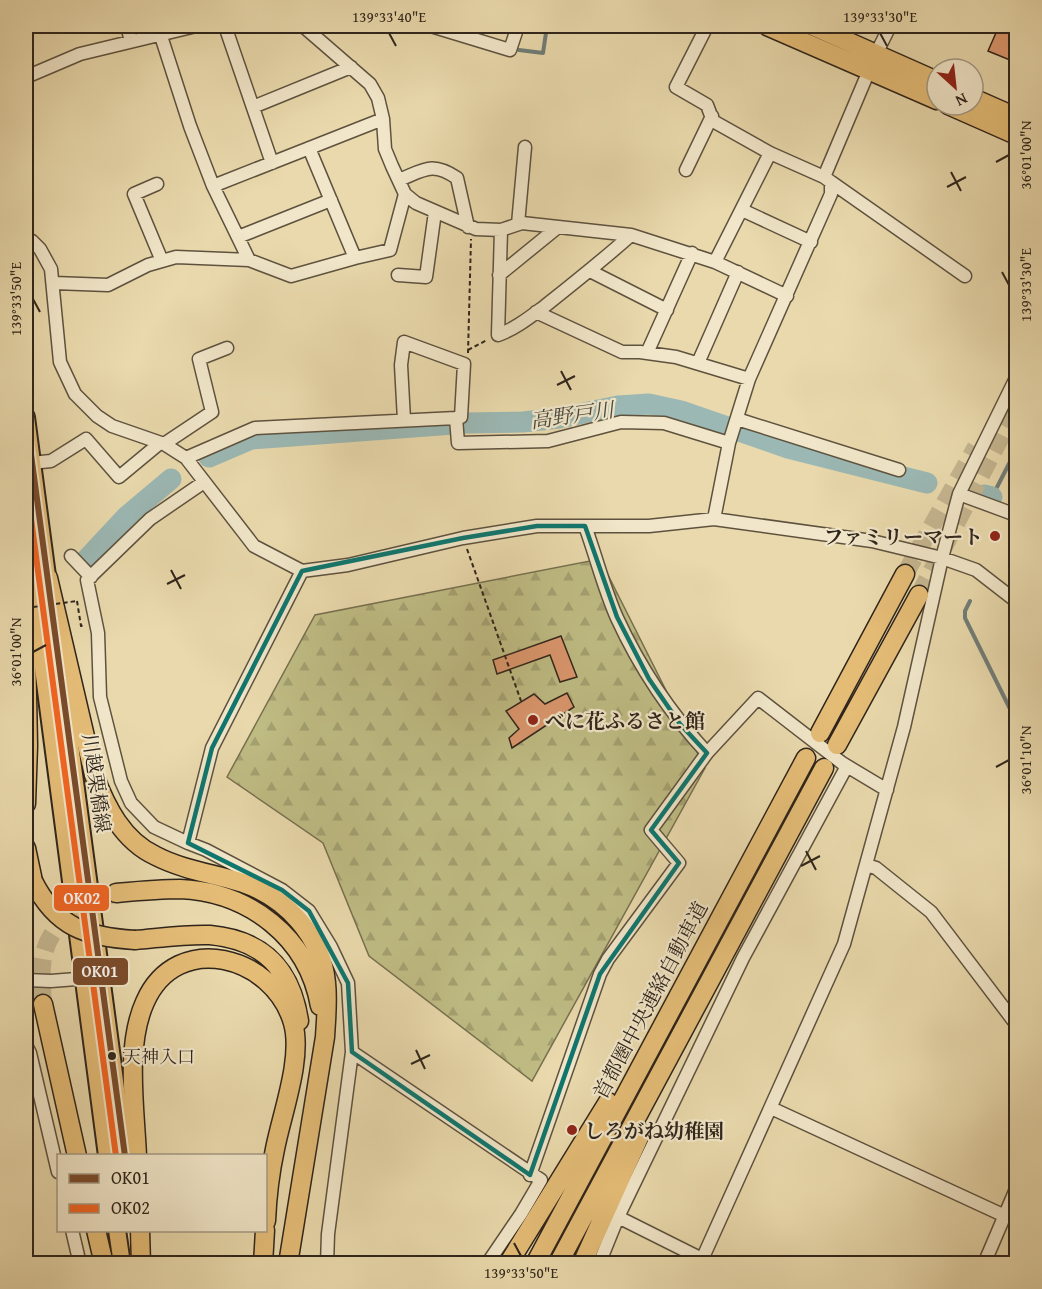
<svg xmlns="http://www.w3.org/2000/svg" width="1042" height="1289" viewBox="0 0 1042 1289" font-family="'Gentium Book Plus','Noto Serif JP',serif">
	<defs>
		<pattern id="forest-firs" width="22" height="20" patternUnits="userSpaceOnUse" patternTransform="scale(1.5)"><rect width="22" height="20" fill="#bfbc84"/><path d="M5 1l3.5 6h-7zM16 11l3.5 6h-7z" fill="#a4a171"/></pattern>
	</defs>
	<rect width="100%" height="100%" fill="#e9d9ac"/>
	<filter id="stains"><feTurbulence type="fractalNoise" baseFrequency=".00333" numOctaves="4"/><feColorMatrix values="0 0 0 0 .2 0 0 0 0 .09 0 0 0 0 .02 0 0 0 .5 -.17"/></filter>
	<radialGradient id="worn" r=".72"><stop offset=".6" stop-color="#630" stop-opacity="0"/><stop offset="1" stop-color="#630" stop-opacity=".3"/></radialGradient>
	<path fill="url(#forest-firs)" stroke="#777050" stroke-width="1.5" d="M600,559L705,768L532,1081L369,956L323,843L227,777L315,615Z"/>
	<g fill="none" stroke-linecap="round" stroke-linejoin="round">
		<path stroke="#707d77" stroke-width="4" d="M519,50L543,53L547,26
			M992,497L1016,450
			M970,601L965,611V618L1016,721"/>
		<path stroke="#9bb8b4" stroke-width="21" d="M209,457L251,439L265,438L467,423L523,422L559,418L618,406L649,404L681,411L788,448L927,483
			M984,495L992,497
			M86,560L127,516L171,479"/>
	</g>
	<path fill="#dd976e" stroke="#2f251b" stroke-width="1.5" d="M999,26H1017V63L988,51Z
		M561,636L577,677L560,682L550,655L497,674L493,660Z
		M567,693L574,707L512,748L509,738L519,729L506,711L534,694L545,704Z"/>
	<g fill="none" stroke-linecap="round" stroke-linejoin="round">
		<path stroke="#c4b58f" stroke-width="18" stroke-dasharray="18 9" stroke-linecap="butt" d="M905,574L976,447
			M919,595L1016,408
			M43,1004C42,988 40,969 44,953C54,917 85,904 116,893"/>
		<defs>
			<path id="minor" d="M127,26L131,41
				M225,26L272,163
				M303,26L370,84L378,98L383,119L385,149L392,166L405,194L416,203L476,229L501,230L522,223L631,235L715,262L787,296
				M431,26L510,50L518,26
				M707,26L676,87L707,105L713,121L770,153L824,177
				M160,33L190,126L213,186L249,260L291,276L355,258L390,250L405,194
				M26,77L80,54L196,26
				M253,107L351,67
				M309,148L355,258
				M686,170L712,116
				M399,180C424,170 432,161 457,178L468,227
				M831,182L965,276
				M157,184L134,194L162,261
				M213,186L383,119
				M742,210L811,242
				M518,224L525,147
				M501,230L498,335C515,329 530,317 545,306C574,283 603,260 631,235
				M238,237L331,200
				M26,238L32,241L40,249L51,269L60,362L75,394L97,416L112,426L164,444L186,458L254,546L302,571L348,565L463,538L537,526H649L714,519L872,541L942,558L976,570L1016,601
				M715,262L770,153
				M590,271L667,310
				M398,275L426,277L435,212
				M499,275L558,227
				M54,283L108,285L148,265L176,257L249,260
				M536,312L622,352H640L676,357L749,379
				M647,353L692,253
				M698,363L738,272
				M737,419L899,470
				M404,420L401,365L404,342L464,364L461,417L456,418
				M164,444L212,412L199,359L227,348
				M186,458L255,428L456,418L458,443L548,441L621,422L664,423L729,443
				M31,463L51,461L86,439L119,477L160,443
				M959,494L1016,515
				M714,519L729,443L749,379L831,194V182L824,177L876,54L890,26
				M71,556L91,577
				M302,571L212,748L188,843L206,850L282,890L309,911L331,947L348,983L352,1052L328,1234L327,1264
				M707,753L758,698L842,763L887,790
				M188,843L154,827L131,803L121,781L100,697L98,633L87,580L150,519L204,482
				M866,865L876,868L931,912L1016,1024
				M26,980L51,981L102,977
				M26,1045L30,1053L58,1172
				M352,1052L541,1180L521,1214L487,1264
				M771,1108L1005,1216
				M530,1175L600,974L608,959L679,863L651,830L707,753C670,713 640,668 617,618C604,589 596,556 585,526
				M618,1217L712,1264
				M72,1230L80,1264
				M599,1264L618,1217L743,958L847,766
				M700,1264L844,944L904,727L942,558L959,494L1016,378
				M984,1264L1016,1189"/>
			<path id="major" d="M26,417L49,591
				M26,538L107,1156
				M57,647L125,1156
				M117,1230L122,1264"/>
			<path id="highway" d="M767,26L937,100
				M813,26L937,81
				M973,98L1016,117
				M948,105L1016,135
				M48,578L94,775C106,807 123,841 156,856C183,870 215,874 243,883C286,898 322,936 326,983C328,1001 326,1019 325,1037L288,1264
				M26,644L28,746L26,804
				M820,733L905,574
				M837,745L919,595
				M26,848L33,881
				M116,893C138,891 159,889 180,889C249,892 308,937 320,1006
				M135,940C159,938 186,934 210,935C264,940 291,969 299,1021
				M43,1004L77,1156
				M137,1156C135,1108 125,1046 145,1002C177,929 274,956 293,1023C303,1058 282,1113 275,1149C270,1172 267,1197 266,1221
				M96,1230L104,1264
				M140,1230L141,1264
				M263,1264L265,1230
				M508,1264L608,1102
				M535,1264L806,758
				M558,1264L824,768
				M582,1264L641,1133"/>
		</defs>
		<use href="#minor" stroke="#5e523f" stroke-width="15"/>
		<use href="#major" stroke="#2f251b" stroke-width="20"/>
		<use href="#highway" stroke="#2f251b" stroke-width="21"/>
		<path stroke="#2f251b" stroke-width="2" stroke-dasharray="4.5 3" stroke-linecap="butt" d="M468,350L487,340
			M468,353L471,239
			M467,549L521,701
			M77,601L81,626L85,624"/>
		<use href="#minor" stroke="#f1e6c9" stroke-width="12"/>
		<use href="#major" stroke="#e4bc76" stroke-width="16"/>
		<use href="#highway" stroke="#e4bc76" stroke-width="18"/>
		<defs>
			<path id="highway-bridge" d="M33,881C56,927 86,937 135,940"/>
		</defs>
		<use href="#highway-bridge" stroke="#2f251b" stroke-width="21" stroke-linecap="butt"/>
		<path stroke="#2f251b" stroke-width="2" stroke-dasharray="4.5 3" stroke-linecap="butt" d="M26,608L77,601"/>
		<use href="#highway-bridge" stroke="#e4bc76" stroke-width="18"/>
		<defs>
			<path id="bus-1" d="M26,417L125,1156"/>
			<path id="bus-2" d="M26,481L116,1156"/>
		</defs>
		<use href="#bus-1" stroke="#f1e6c9" stroke-width="10"/>
		<use href="#bus-2" stroke="#f1e6c9" stroke-width="10"/>
		<use href="#bus-1" stroke="#7a4b2a" stroke-width="6"/>
		<use href="#bus-2" stroke="#f26522" stroke-width="6"/>
	</g>
	<path fill="none" stroke="#0f766e" stroke-width="4.5" stroke-linejoin="round" d="M537,526H585L617,617L649,679L680,724L707,753L651,830L679,863L600,974L530,1175L352,1052L348,983L309,911L282,890L188,843L212,748L302,571L463,538Z"/>
	<path fill="none" stroke="#2f251b" stroke-width="2" d="M389,33L396,46M880,33L887,46M996,162L1009,155M951,172L961,191M947,187L966,177M1002,272L1009,285M33,299L40,312M561,371L571,390M557,385L575,376M171,570L181,589M167,584L185,575M33,652L46,645M996,767L1009,760M806,851L816,870M801,866L820,856M416,1050L425,1069M411,1064L430,1055M514,1243L521,1256"/>
	<g fill="#8f2418" stroke="#f1e6c9" stroke-width="2">
		<circle cx="995" cy="536" r="6"/>
		<circle cx="533" cy="720" r="6"/>
		<circle cx="572" cy="1130" r="6"/>
	</g>
	<circle fill="#2f251b" stroke="#f1e6c9" stroke-width="2" cx="112" cy="1056" r="5"/>
	<g text-anchor="middle" dominant-baseline="central" stroke-width="4.5" stroke-linejoin="round" paint-order="stroke">
		<g font-size="18" fill="#2f251b" stroke="#f1e6c9" text-anchor="start">
			<text x="123" y="1056">天神入口</text>
		</g>
		<g font-size="20" font-weight="bold" fill="#2f251b" stroke="#f1e6c9" text-anchor="start">
			<text x="983" y="536" text-anchor="end">ファミリーマート</text>
			<text x="545" y="720">べに花ふるさと館</text>
			<text x="584" y="1130">しろがね幼稚園</text>
		</g>
		<g font-size="20" fill="#2f251b" stroke="#f1e6c9">
			<text transform="translate(97 783) rotate(82)">川越栗橋線</text>
			<text transform="translate(650 1000) rotate(-62)">首都圏中央連絡自動車道</text>
		</g>
		<g font-size="21" font-style="italic" fill="#4a4a41" stroke="#f1e6c9">
			<text transform="translate(572 415) rotate(-8)">高野戸川</text>
		</g>
	</g>
	<g stroke="#f1e6c9" stroke-width="2">
		<rect x="53" y="884" width="57" height="28" rx="6" fill="#f26522"/>
		<rect x="72" y="957" width="57" height="29" rx="6" fill="#7a4b2a"/>
	</g>
	<g font-size="16" text-anchor="middle" font-weight="bold" fill="#fff">
		<text x="82" y="904">OK02</text>
		<text x="100" y="977">OK01</text>
	</g>
	<rect width="1042" height="1289" fill="none" stroke="#e9d9ac" stroke-width="66"/>
	<rect x="57" y="1154" width="210" height="78" fill="#f1e6c9" stroke="#a39983" stroke-width="1.5"/>
	<rect x="69" y="1174" width="30" height="9" fill="#7a4b2a" stroke="#a39983" stroke-width="1.5"/>
	<text x="111" y="1184" font-size="18" fill="#2f251b">OK01</text>
	<rect x="69" y="1204" width="30" height="9" fill="#f26522" stroke="#a39983" stroke-width="1.5"/>
	<text x="111" y="1214" font-size="18" fill="#2f251b">OK02</text>
	<g transform="translate(955 87) rotate(153)"><circle r="28" fill="#f1e6c9" stroke="#a39983" stroke-width="1.5"/>
	<path d="M0-4.5L10 22L0 15L-10 22Z" fill="#8f2418"/>
	<text y="-9" font-size="16" font-weight="bold" text-anchor="middle" fill="#2f251b">N</text>
	</g>
	<rect x="33" y="33" width="976" height="1223" fill="none" stroke="#2f251b" stroke-width="2"/>
	<g font-size="15" text-anchor="middle" fill="#2f251b">
		<text x="389" y="22">139°33'40"E</text>
		<text x="880" y="22">139°33'30"E</text>
		<text transform="translate(1026 155) rotate(-90)" y="5">36°01'00"N</text>
		<text transform="translate(1026 285) rotate(-90)" y="5">139°33'30"E</text>
		<text transform="translate(16 299) rotate(-90)" y="5">139°33'50"E</text>
		<text transform="translate(16 652) rotate(-90)" y="5">36°01'00"N</text>
		<text transform="translate(1026 760) rotate(-90)" y="5">36°01'10"N</text>
		<text x="521" y="1278">139°33'50"E</text>
	</g>
	<rect width="100%" height="100%" filter="url(#stains)"/>
	<rect width="100%" height="100%" fill="url(#worn)"/>
</svg>
